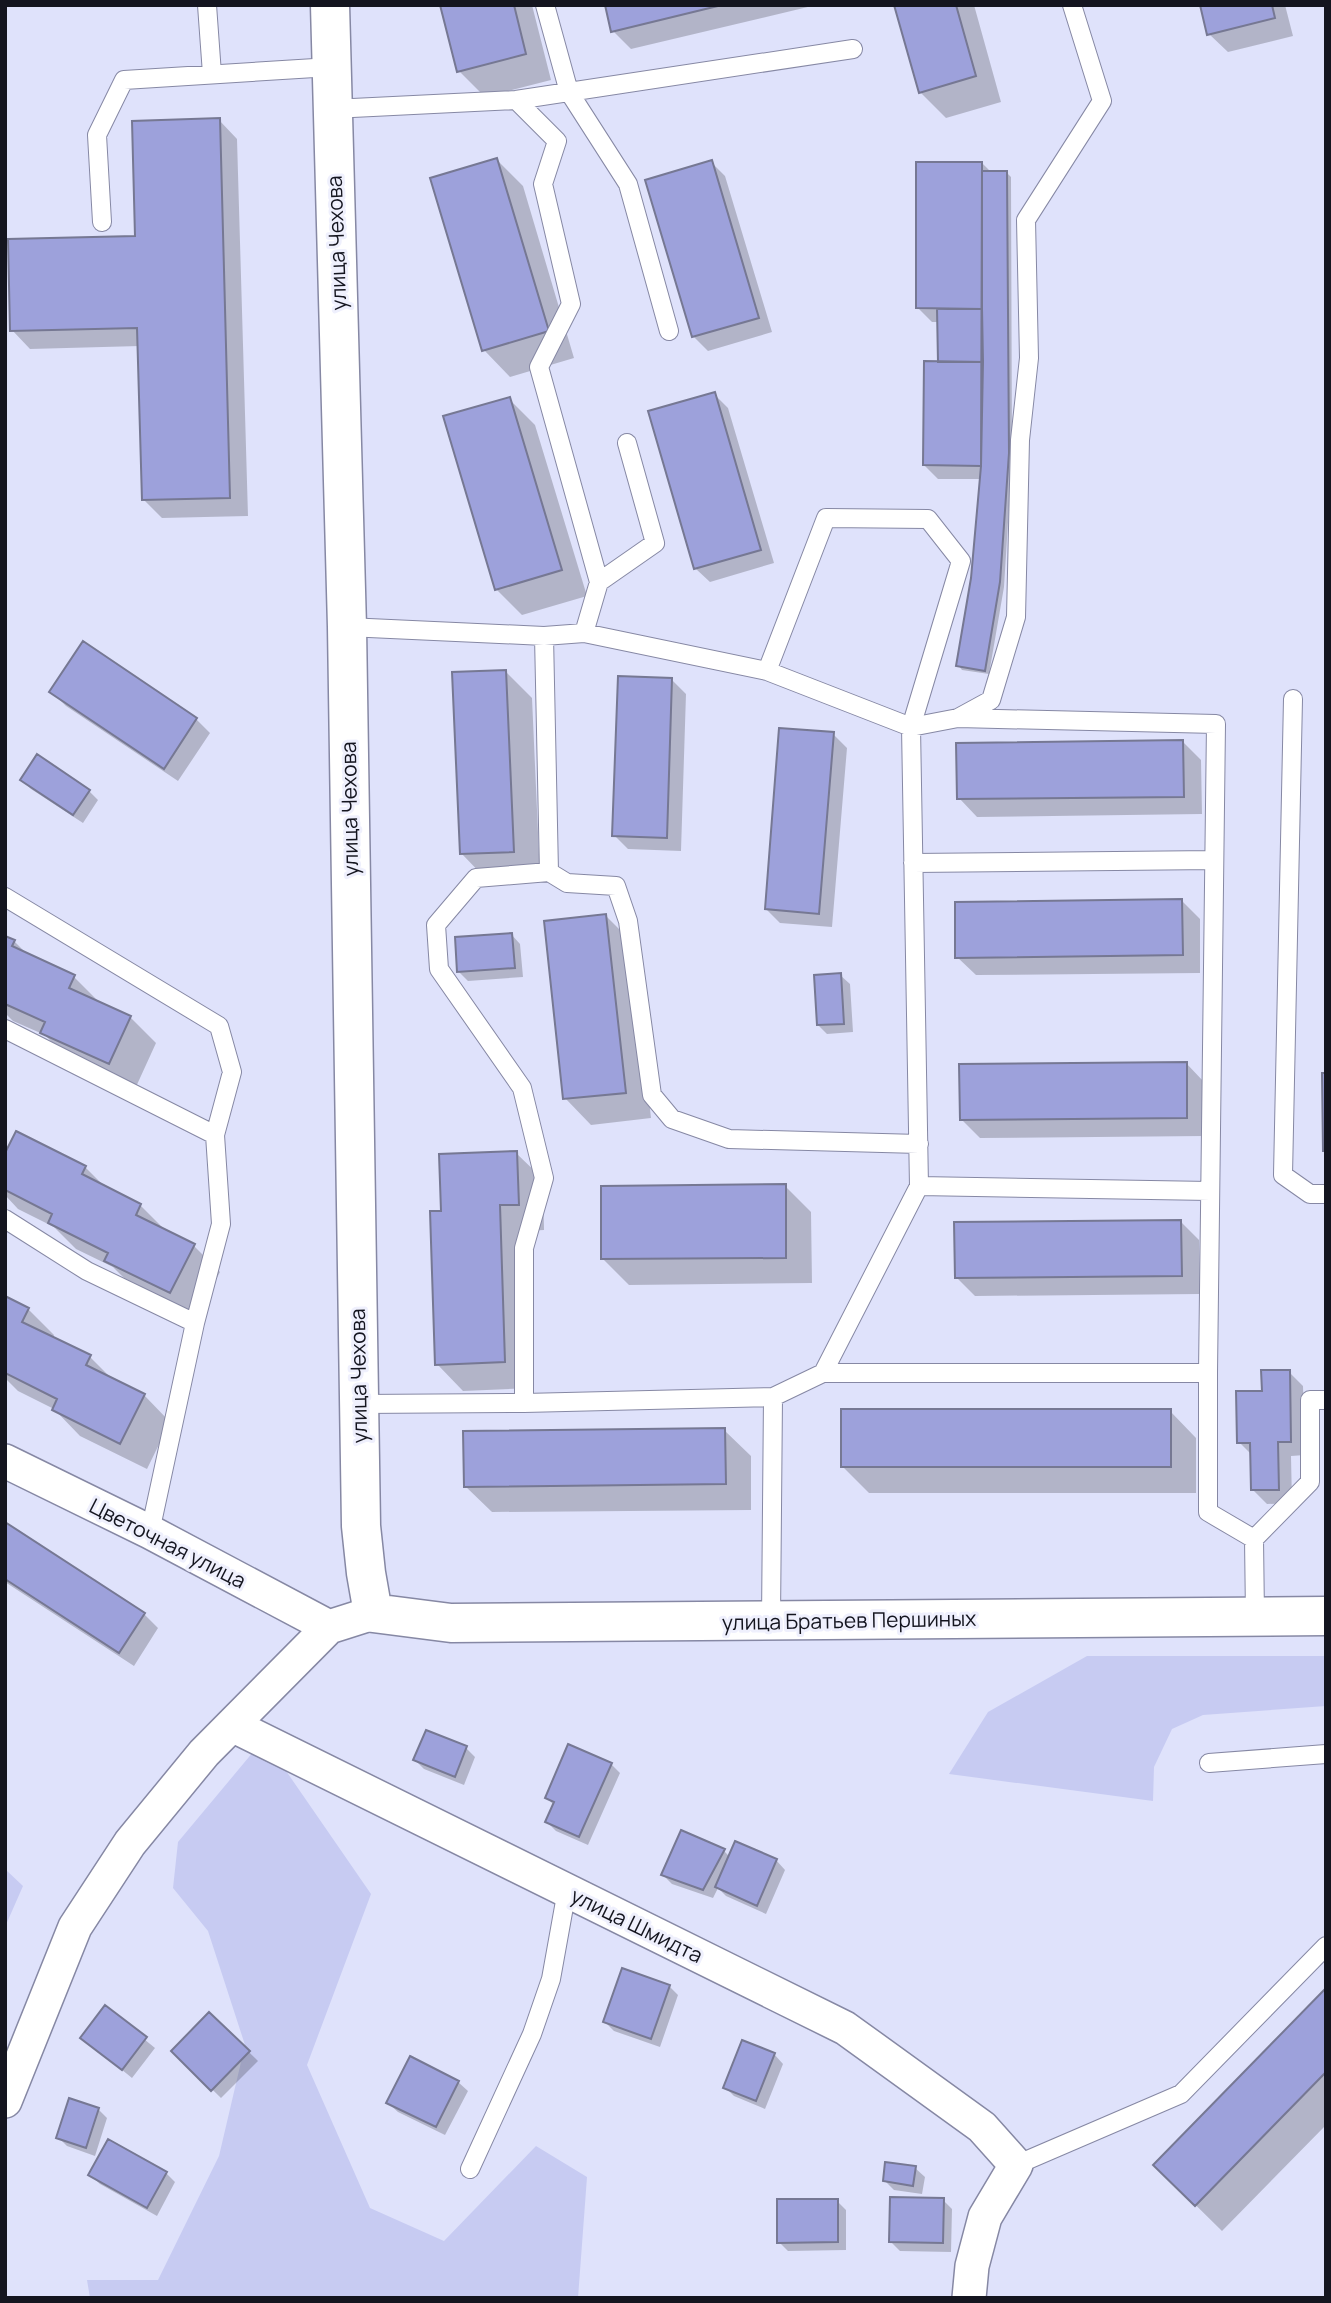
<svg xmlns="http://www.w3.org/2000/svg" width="1331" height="2303" viewBox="0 0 1331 2303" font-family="Manrope,sans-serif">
	<rect width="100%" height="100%" fill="#dfe2fb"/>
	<path fill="#c7cbf2" d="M1087,1656H1326V1706L1203,1715L1172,1729L1154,1767L1153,1801L949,1774L988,1712Z
		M264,1739L371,1894L307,2065L370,2208L444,2241L536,2146L587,2177L578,2298H90L87,2280H158L219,2156L245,2045L208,1931L173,1888L178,1842Z
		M5,1869L23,1886L5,1927Z"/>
	<path fill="#0003" d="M442,5H532L551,80L485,97L459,71Z
		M607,5H812V6L631,49L613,31Z
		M896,5H974L1001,102L946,118L920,92Z
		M1202,5H1285L1293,36L1228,52L1209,34Z
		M219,120L237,139L248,516L162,518L144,500L140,346L30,349L12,330L137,237Z
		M497,160L523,186L574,358L510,377L484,350Z
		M711,162L725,176L772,332L708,351L694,337L647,181Z
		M982,163L991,172H1006L1011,177L1012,458L1004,587L989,674L962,670L958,665L973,578L982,479H938L924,465L940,363L939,322H932L918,308Z
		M714,394L728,408L774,563L710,582L696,569L650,413Z
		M509,399L535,425L587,596L522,615L496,589Z
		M83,644L196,719L210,733L178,781L66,706L52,692Z
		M506,672L532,698L540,877L487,880L461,853Z
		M672,680L686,694L681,851L628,849L614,835Z
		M833,734L847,748L832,927L780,923L766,909Z
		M1183,742L1201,760L1202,814L977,817L959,798Z
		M22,780L89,791L98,800L83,823L31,789Z
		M1182,901L1200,919V973L976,975L957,957Z
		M606,916L632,942L651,1118L591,1125L565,1098Z
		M511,934L520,944L523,977L468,981L459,972Z
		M5,938L14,941L29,956L74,977L100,1003L130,1017L156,1043L135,1089L68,1059L45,1035L13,1021L5,1013Z
		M840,975L850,984L853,1032L827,1034L818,1025Z
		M1186,1063L1204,1082L1205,1136L980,1138L961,1119Z
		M516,1153L543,1179L544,1230L525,1231L530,1388L463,1391L437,1364L443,1213Z
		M5,1157L85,1167L106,1188L140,1205L167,1232L194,1246L220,1272L196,1318L133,1287L113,1267L76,1249L54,1227L18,1209L5,1195Z
		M785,1186L811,1212L812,1283L629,1285L603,1259Z
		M1181,1222L1199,1240L1200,1294L975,1296L956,1277Z
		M5,1298L28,1309L54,1335L53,1338L90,1357L114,1381L144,1395L170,1422L147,1469L80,1436L54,1409L18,1391L5,1378Z
		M1289,1372L1303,1386L1305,1455L1291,1456L1292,1503L1267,1504L1253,1490L1252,1455L1239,1442L1264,1393Z
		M1170,1411L1196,1438V1493H869L843,1467Z
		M724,1430L751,1456V1510L492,1512L465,1486Z
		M5,1524L144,1614L158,1628L134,1666L5,1582Z
		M466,1748L475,1757L464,1785L424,1769L415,1760Z
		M611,1764L620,1773L588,1845L556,1831L547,1822L554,1805L547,1798Z
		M724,1851L730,1857L776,1860L785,1870L766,1914L726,1896L718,1888L713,1898L672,1884L663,1875Z
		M669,1986L678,1995L660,2047L614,2031L605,2022Z
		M1326,1990V2125L1222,2231L1155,2165Z
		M106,2008L155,2048L132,2078L83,2038Z
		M210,2014L258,2061L221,2098L173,2051Z
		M774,2054L783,2064L765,2109L734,2096L725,2087Z
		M411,2058L458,2082L468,2091L445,2135L398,2112L388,2103Z
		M98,2109L107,2118L95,2156L67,2146L58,2137Z
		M915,2168L925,2177L922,2194L894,2190L885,2181Z
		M166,2173L175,2182L157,2216L100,2184L90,2175Z
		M943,2200L952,2209L951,2252L900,2251L891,2242Z
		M837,2201L846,2210V2250L788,2251L779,2242Z"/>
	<path fill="#9da1db" stroke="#767893" stroke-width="2" d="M440,5H514L526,54L457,72Z
		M605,5H722L611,32Z
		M894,5H956L976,76L919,93Z
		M1200,5H1272L1275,18L1207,35Z
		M220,118L230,498L142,500L137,328L10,331L8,239L135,236L132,121Z
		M497,158L549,331L482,351L430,178Z
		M712,160L759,318L692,337L645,180Z
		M916,162H982V309L916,308Z
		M982,171H1007L1009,453L1000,582L985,671L956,666L971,578L981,466Z
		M937,309H982L983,362H938Z
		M924,361L983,362L981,466L923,465Z
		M715,392L761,550L694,569L648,411Z
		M510,397L562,570L495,590L443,416Z
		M83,641L197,718L164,769L49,692Z
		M506,670L514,852L460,854L452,672Z
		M618,676L672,678L667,838L612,836Z
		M779,728L834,732L819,914L765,909Z
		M1183,740L1184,797L957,799L956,743Z
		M37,754L90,790L73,815L20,780Z
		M1182,899L1183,955L955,958V902Z
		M606,914L626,1093L563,1099L544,921Z
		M512,933L515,968L457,972L455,937Z
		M5,936L15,940L12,946L75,975L69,988L131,1016L109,1064L40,1033L45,1022L5,1004Z
		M841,973L844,1024L817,1025L814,975Z
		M1187,1062V1118L960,1120L959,1064Z
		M1322,1073H1326V1151H1323Z
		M16,1131L86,1166L82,1174L141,1204L136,1215L195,1244L170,1293L104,1261L108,1253L48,1223L52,1214L5,1190V1153Z
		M517,1151L519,1205H500L505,1362L435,1365L430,1211H441L439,1154Z
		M786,1184V1258L601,1259V1186Z
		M1181,1220L1182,1276L955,1278L954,1222Z
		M5,1296L29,1308L22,1322L91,1355L86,1365L145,1394L120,1444L52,1410L57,1399L5,1373Z
		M1261,1370H1290L1291,1442H1278L1279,1490H1251L1250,1443H1237L1236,1391H1262Z
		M841,1409H1171V1467H841Z
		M725,1428L726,1484L464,1487L463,1431Z
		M5,1522L145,1613L119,1653L5,1579Z
		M426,1730L467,1746L455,1777L413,1760Z
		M568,1744L612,1763L579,1837L545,1822L554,1802L545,1798Z
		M681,1830L725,1849L703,1890L661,1875Z
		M735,1841L777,1859L757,1906L715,1887Z
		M622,1968L670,1985L651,2039L603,2022Z
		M1326,1988V2072L1195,2206L1153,2165Z
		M105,2005L147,2037L122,2070L80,2038Z
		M209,2012L250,2051L211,2091L171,2051Z
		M742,2040L775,2053L756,2101L723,2088Z
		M410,2056L459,2081L436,2127L386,2103Z
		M69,2098L99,2108L86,2148L56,2138Z
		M108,2139L167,2172L147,2208L88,2175Z
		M885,2162L916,2166L913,2186L883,2181Z
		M890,2197L944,2198L943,2243L889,2242Z
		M777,2199H838V2242L777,2243Z"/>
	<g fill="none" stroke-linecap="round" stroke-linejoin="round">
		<defs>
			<path id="lane" d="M207,5L212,74
				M545,5L569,92L628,184L669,331
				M516,100L557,141L543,184L571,304L539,367L599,582L584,633
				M332,109L516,100L853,49
				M102,222L97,135L124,80L331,67
				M599,582L655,543L627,443
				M347,627L544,636L584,633L767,671L911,727L958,718L991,700L1016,617L1020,440L1029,358L1026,220L1102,101L1072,5
				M1293,699L1283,1175L1310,1194H1326
				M958,718L1216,724L1208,1373
				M913,863L1214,860
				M549,872L567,883L616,886L628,921L652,1095L672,1119L729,1139L919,1144
				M5,897L219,1026L232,1072L215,1135L221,1224L195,1323L150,1532
				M5,1029L215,1135
				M919,1186L1210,1191
				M5,1219L87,1271L195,1323
				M823,1373H1208V1512L1254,1539
				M524,1403V1248L544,1178L522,1088L439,969L436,925L476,878L549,872L544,636
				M359,1404L524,1403L773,1397L823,1373L919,1186L911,727L961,561L928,519L826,518L767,671
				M1255,1616L1254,1539L1310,1482V1400H1326
				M771,1620L773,1397
				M1209,1763L1326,1754
				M1016,2165L1181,2094L1326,1946
				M470,2169L532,2034L551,1979L567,1890"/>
			<path id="street" d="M5,1461L150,1532L329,1627
				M232,1725L845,2028L982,2127L1016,2165L985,2217L972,2266L969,2298
				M5,2101L75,1927L130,1843L204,1753L329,1627L373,1613"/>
			<path id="secondary" d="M330,5L347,627L361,1526L366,1573L373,1613L451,1623L1326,1616"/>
		</defs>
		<use href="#lane" stroke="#8688a4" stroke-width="20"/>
		<use href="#street" stroke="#8688a4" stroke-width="36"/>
		<use href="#secondary" stroke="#8688a4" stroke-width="41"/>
		<use href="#lane" stroke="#fff" stroke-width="18"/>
		<use href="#street" stroke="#fff" stroke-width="33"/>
		<use href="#secondary" stroke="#fff" stroke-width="38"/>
	</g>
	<g text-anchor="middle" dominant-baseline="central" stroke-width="6" stroke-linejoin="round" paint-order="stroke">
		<g font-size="21" fill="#14151f" stroke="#eff0fd">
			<text transform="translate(336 243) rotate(-92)">улица Чехова</text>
			<text transform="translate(349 809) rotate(-91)">улица Чехова</text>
			<text transform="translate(358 1376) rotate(-91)">улица Чехова</text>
			<text transform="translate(168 1543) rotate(27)">Цветочная улица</text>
			<text transform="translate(849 1620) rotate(-1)">улица Братьев Першиных</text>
			<text transform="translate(637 1925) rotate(26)">улица Шмидта</text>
		</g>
	</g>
	<rect width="1331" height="2303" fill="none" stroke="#14151f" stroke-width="14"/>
</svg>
